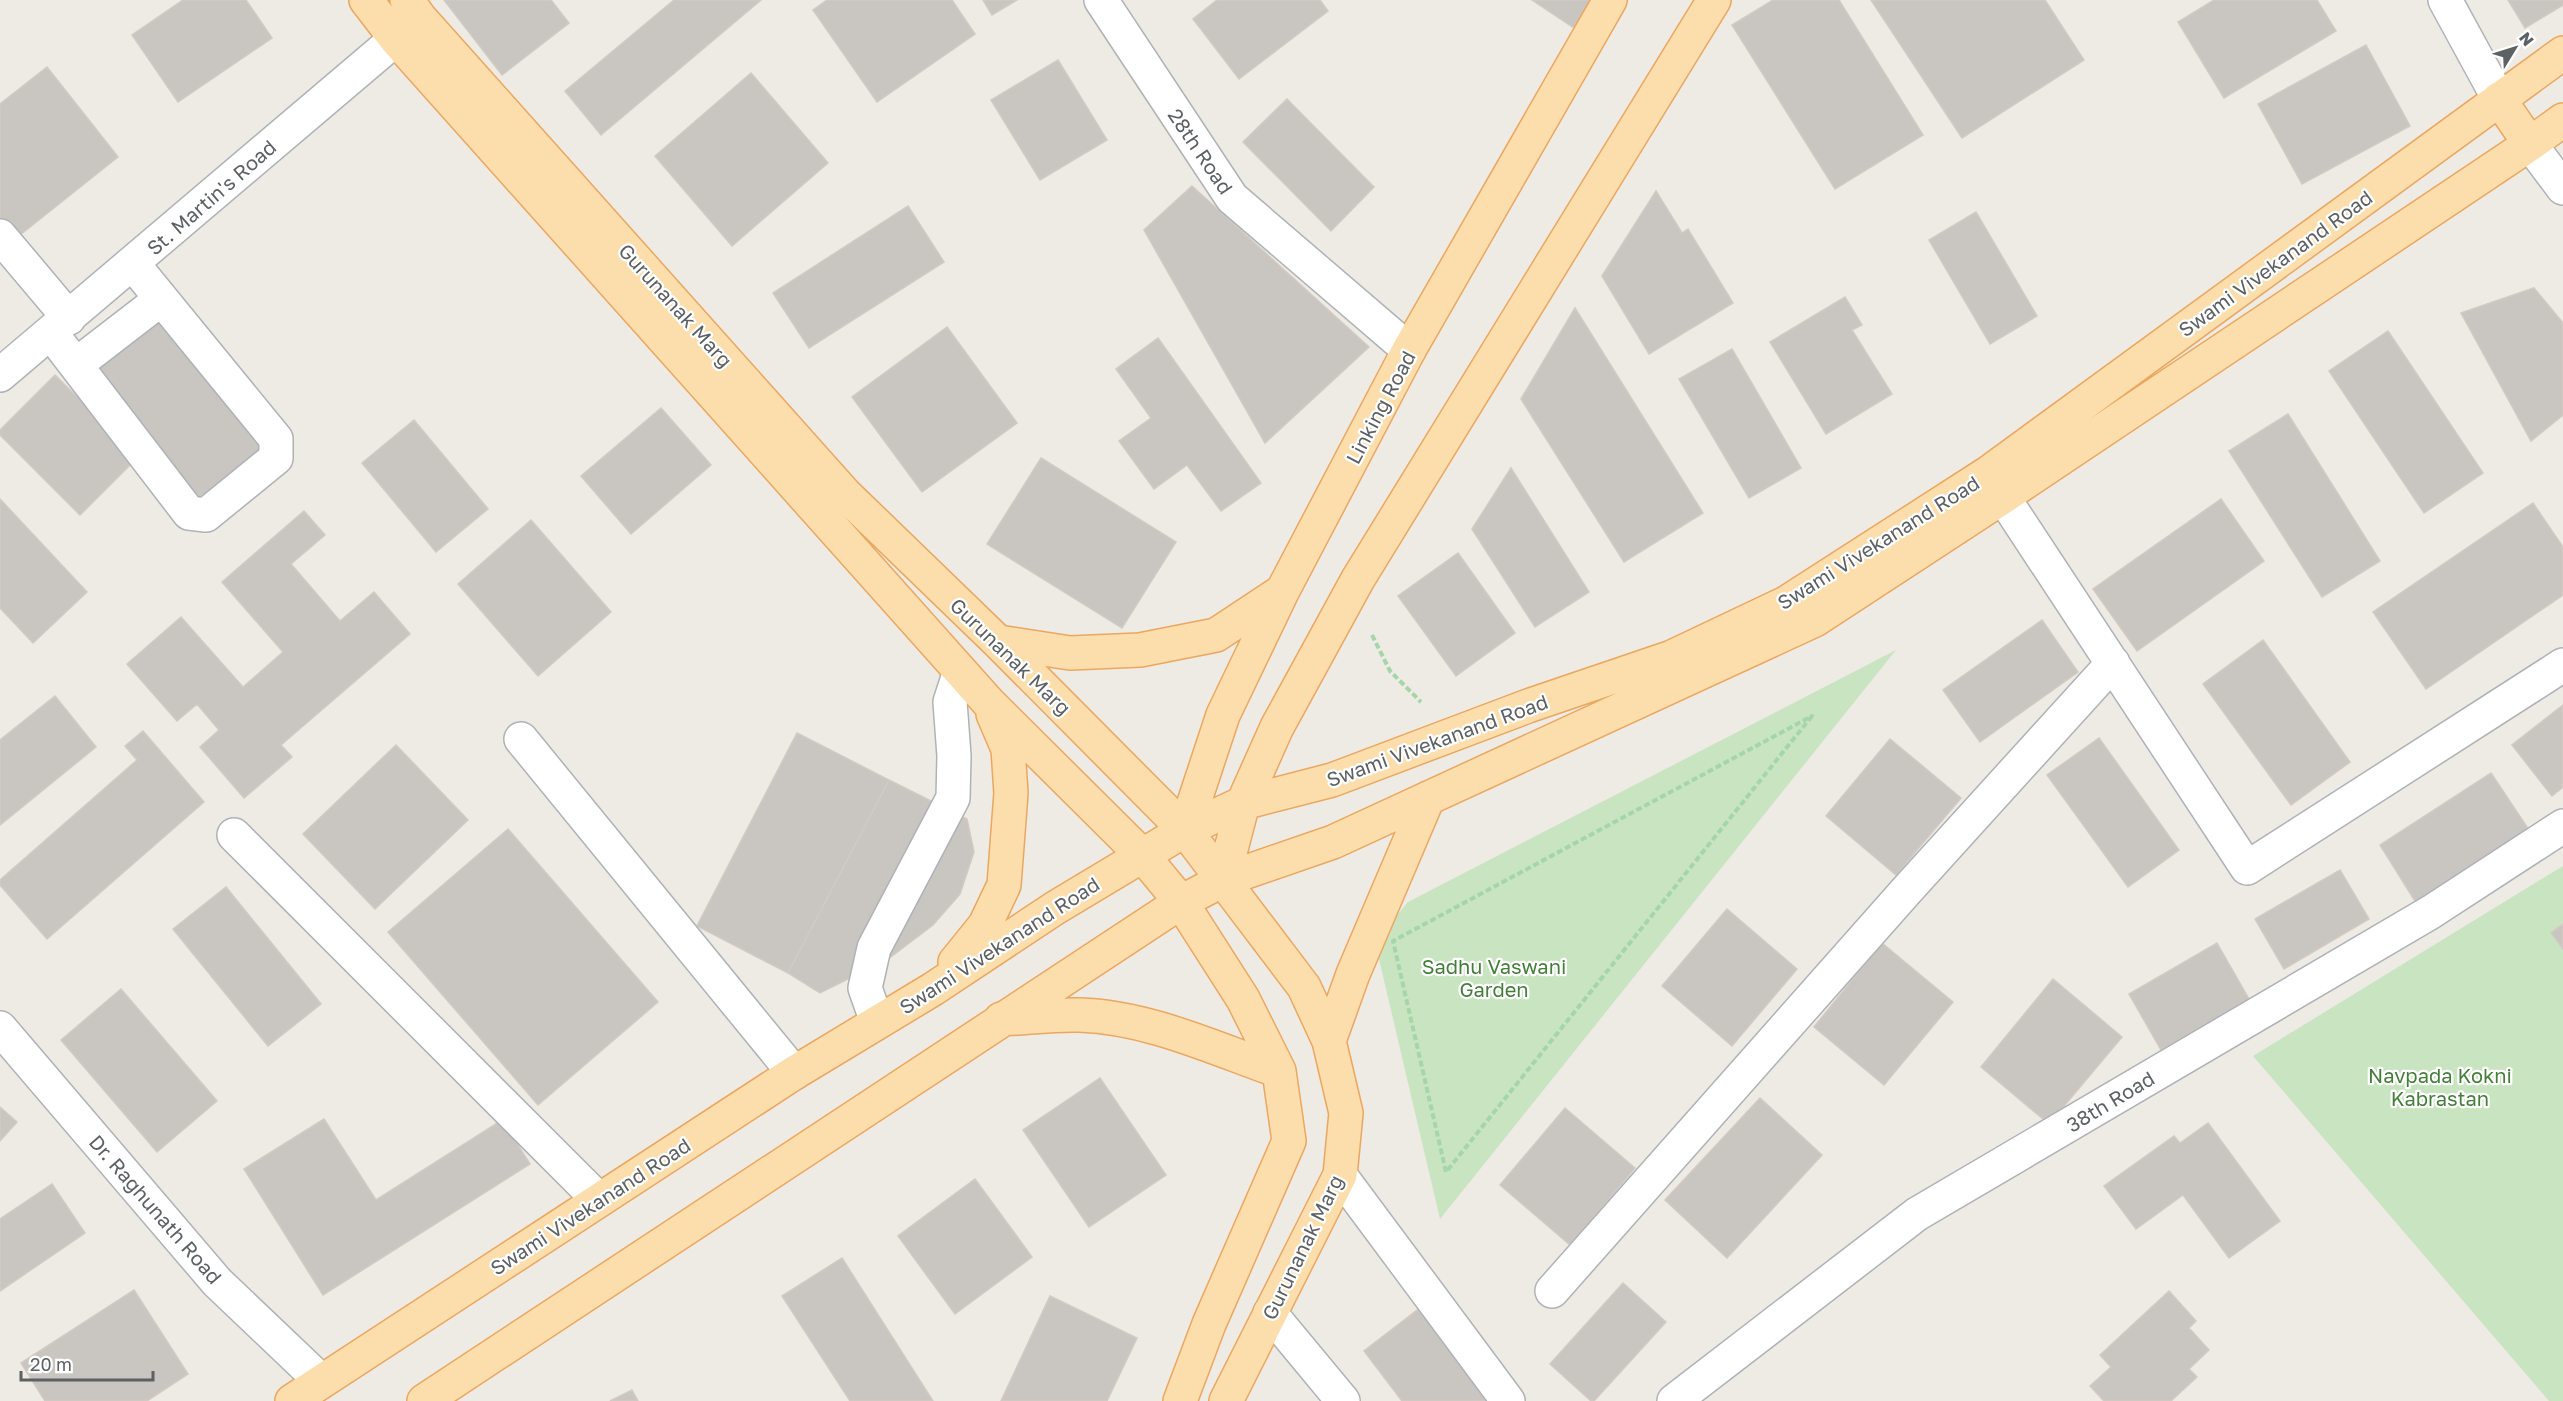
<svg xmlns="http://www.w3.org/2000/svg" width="2563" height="1401" viewBox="0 0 2563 1401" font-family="'Golos Text',sans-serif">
	<rect width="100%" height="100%" fill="#eeeae4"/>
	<path fill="#c9e4c1" d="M1896,650L1440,1219L1379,959L1390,924L1408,902Z
		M2563,866V1401H2549L2253,1056Z"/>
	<path fill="#c9c5c1" stroke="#d2cac3" stroke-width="1.5" d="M183,0H246L272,38L178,102L132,35Z
		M444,0H551L569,23L502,75Z
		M674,0H761L601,135L565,91Z
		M827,0H952L975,34L877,102L813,10Z
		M983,0H1017L992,15Z
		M1217,0H1320L1328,11L1239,79L1193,19Z
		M1532,0H1592L1574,28Z
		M1773,0H1839L1923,135L1835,189L1732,25Z
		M1871,0H2045L2084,60L1962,138Z
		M2214,0H2317L2336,31L2224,98L2178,22Z
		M2508,0H2563V5L2525,28Z
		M2366,45L2410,126L2302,184L2258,104Z
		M1058,60L1107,140L1040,180L991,100Z
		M47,67L118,157L15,239L0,219V104Z
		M751,73L828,163L732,246L655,156Z
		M1287,99L1374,187L1331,231L1243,142Z
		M1192,186L1369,347L1265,443L1144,230Z
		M1656,191L1682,233L1688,229L1733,303L1649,354L1602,276Z
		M908,206L944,262L809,348L773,293Z
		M1976,212L2037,316L1990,344L1929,240Z
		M2534,288L2563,323V415L2531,441L2461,313Z
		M1845,297L1862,325L1852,330L1892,394L1826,434L1770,342Z
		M1575,308L1703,513L1624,562L1521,399Z
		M158,315L261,449L193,502L90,368Z
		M947,327L1017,423L922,492L852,397Z
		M2388,331L2483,473L2424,513L2329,371Z
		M1158,338L1261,483L1221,511L1187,465L1154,489L1119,441L1151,418L1116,369Z
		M1732,349L1801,468L1749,498L1679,379Z
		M55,375L138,457L80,515L0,435V430Z
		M661,408L711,465L631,534L581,476Z
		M2288,414L2380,561L2322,597L2229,451Z
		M414,420L488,509L436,552L362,463Z
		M1041,458L1176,542L1122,628L987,544Z
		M1511,468L1589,592L1535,627L1472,529Z
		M0,499L87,592L33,643L0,608Z
		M2221,499L2264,561L2137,651L2093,589Z
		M2533,503L2563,547V595L2426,689L2373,612Z
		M304,511L325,535L291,564L340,621L374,592L410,634L281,745L292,757L244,798L200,747L219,730L197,704L177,721L127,664L181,617L243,687L283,652L222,582Z
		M531,520L611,612L538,676L458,584Z
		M1458,553L1515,633L1456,676L1398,596Z
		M2042,620L2078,672L1980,742L1943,690Z
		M2263,640L2350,762L2291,805L2203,684Z
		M55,696L96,747L0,825V740Z
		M2563,705V787L2552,796L2512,745Z
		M143,731L204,802L47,939L0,885V880L137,760L125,746Z
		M797,733L889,780L788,973L697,926Z
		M2099,738L2179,850L2128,887L2047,775Z
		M1890,739L1961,798L1896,875L1826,816Z
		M396,745L468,820L375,909L303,834Z
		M2491,773L2531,833L2418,906L2380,845Z
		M889,780L967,819L974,852L960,894L933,925L888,959L820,993L788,973Z
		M508,829L658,1002L538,1105L388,932Z
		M2340,870L2369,919L2284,969L2255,919Z
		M226,887L321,1004L268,1046L173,929Z
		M1727,909L1797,969L1732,1046L1662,986Z
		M2563,924V949L2551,933Z
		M1882,943L1953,1002L1884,1085L1814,1027Z
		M2217,943L2249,999L2161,1050L2129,994Z
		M2053,979L2122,1037L2049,1124L1981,1067Z
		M121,989L217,1101L157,1152L61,1040Z
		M1100,1078L1166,1175L1089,1227L1023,1130Z
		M1760,1098L1822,1155L1727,1258L1665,1200Z
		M0,1107L17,1122L0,1141Z
		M1565,1108L1635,1168L1570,1245L1500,1185Z
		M324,1119L376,1200L502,1120L530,1164L323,1295L244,1169Z
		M2208,1123L2280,1221L2229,1258L2183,1195L2136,1229L2104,1186L2174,1136L2180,1143Z
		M975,1179L1032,1257L955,1314L898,1236Z
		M52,1184L85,1233L0,1291V1219Z
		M842,1258L933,1401H850L782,1296Z
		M1623,1283L1666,1322L1594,1401H1591L1550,1364Z
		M134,1290L188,1374L147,1401H45L21,1363Z
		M2169,1291L2196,1321L2189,1328L2209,1350L2189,1369L2197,1377L2171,1401H2104L2090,1386L2111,1367L2100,1355Z
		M1050,1296L1137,1338L1107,1401H1001Z
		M1421,1307L1495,1401H1402L1364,1351Z
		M632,1390L638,1401H610Z"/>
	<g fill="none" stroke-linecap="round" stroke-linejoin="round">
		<defs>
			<path id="minor" d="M1101,0L1232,198L1409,350
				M2445,0L2499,99
				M2530,144L2563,188
				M0,236L69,318
				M51,333L189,513L206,515L276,458V439L133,264
				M77,364L160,300
				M0,375L417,21
				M2003,497L2247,868L2563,665
				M521,739L794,1073
				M234,835L599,1200
				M877,1022L865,988L874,948L953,798L954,756L950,702L960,671
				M0,1028L217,1282L321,1381
				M1340,1175L1508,1401
				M1552,1291L1907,890L2113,663
				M1270,1313L1343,1401
				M1674,1401L1917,1214L2431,912L2563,826"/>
			<path id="major" d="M366,0L396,39L989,703L1143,856L1181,902L1243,999L1279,1071L1289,1141L1209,1324L1180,1401
				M407,0L420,18L845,494L998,642L1185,830L1304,987L1329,1041L1346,1113L1340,1175L1226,1401
				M2499,99L2530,144
				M998,642L1070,653L1140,650L1216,635L1281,592
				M1185,830L1223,715L1282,592L1409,350L1610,0
				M1223,880L1243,803L1277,727L1358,579L1714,0
				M955,962L985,925L1004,885L1011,793L1008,749L993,714
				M1001,1019C1027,1018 1054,1014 1080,1015C1148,1017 1216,1049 1279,1071
				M1329,1041L1353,974L1428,798
				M292,1401L794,1073L933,989L1055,908L1185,830L1243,803L1332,780L1528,706L1672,657L1786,603L1988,473L2563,53
				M424,1401L1181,902L1223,880L1333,842L1815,620L2003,497L2530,144L2563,120"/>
		</defs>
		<use href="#minor" stroke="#afb3b6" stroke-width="36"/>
		<use href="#major" stroke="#eba760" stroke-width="36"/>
		<path stroke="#a5d6a8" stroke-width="4" stroke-dasharray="6 3" stroke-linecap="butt" d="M1372,635L1390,671L1421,702
			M1812,716L1446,1172L1393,941Z"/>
		<use href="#minor" stroke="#fff" stroke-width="33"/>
		<use href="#major" stroke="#fbdeac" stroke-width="33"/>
	</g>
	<g text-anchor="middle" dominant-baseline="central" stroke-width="4.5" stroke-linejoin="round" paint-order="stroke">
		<g font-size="20" fill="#5c6164" stroke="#fff">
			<text transform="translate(1201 151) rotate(56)">28th Road</text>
			<text transform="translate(211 197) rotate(-41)">St. Martin's Road</text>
			<text transform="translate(2275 263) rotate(-36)">Swami Vivekanand Road</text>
			<text transform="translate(676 305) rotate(48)">Gurunanak Marg</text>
			<text transform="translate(1380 407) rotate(-62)">Linking Road</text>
			<text transform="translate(1878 542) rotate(-32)">Swami Vivekanand Road</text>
			<text transform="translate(1011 656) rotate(44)">Gurunanak Marg</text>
			<text transform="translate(1437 740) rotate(-20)">Swami Vivekanand Road</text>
			<text transform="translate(999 945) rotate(-33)">Swami Vivekanand Road</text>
			<text transform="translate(2110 1101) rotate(-31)">38th Road</text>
			<text transform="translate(590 1206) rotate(-33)">Swami Vivekanand Road</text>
			<text transform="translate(156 1209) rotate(49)">Dr. Raghunath Road</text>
			<text transform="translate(1302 1247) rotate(-64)">Gurunanak Marg</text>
		</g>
		<g font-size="20" fill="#437f38" stroke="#fff">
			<text x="1494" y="966">Sadhu Vaswani<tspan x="1494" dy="23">Garden</tspan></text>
			<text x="2440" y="1075">Navpada Kokni<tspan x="2440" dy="23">Kabrastan</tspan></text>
		</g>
	</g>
	<g transform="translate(2515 48) rotate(52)" stroke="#ffffff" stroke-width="4.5" paint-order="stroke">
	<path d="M0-4.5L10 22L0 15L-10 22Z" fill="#5c6164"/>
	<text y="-9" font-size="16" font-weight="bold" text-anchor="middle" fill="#5c6164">N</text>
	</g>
	<path d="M21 1371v9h132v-9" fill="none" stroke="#5c6164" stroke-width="3"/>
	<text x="30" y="1371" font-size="18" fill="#5c6164" stroke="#ffffff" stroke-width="4.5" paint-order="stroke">20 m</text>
</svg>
